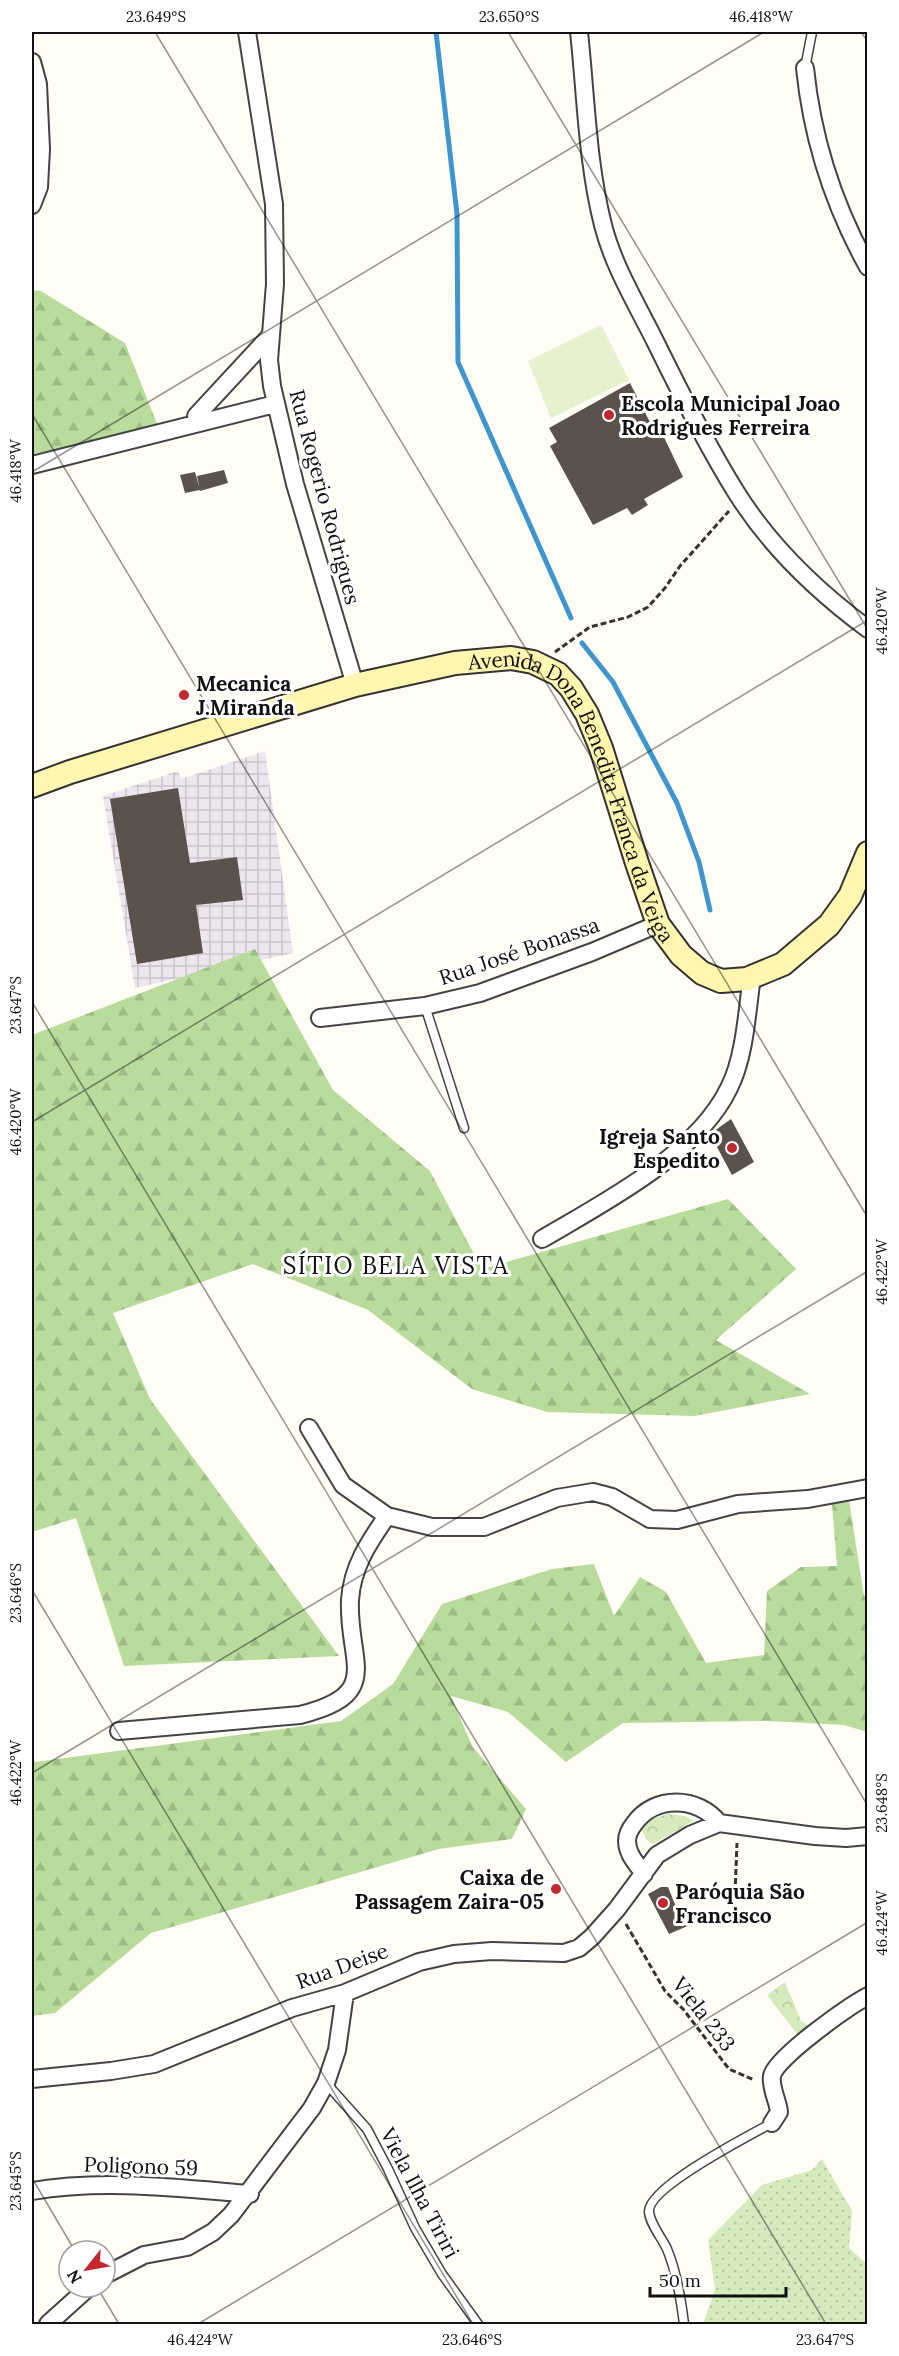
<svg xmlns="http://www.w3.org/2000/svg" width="899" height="2356" viewBox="0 0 899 2356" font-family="Lora,serif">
	<defs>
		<pattern id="industrial-grid" width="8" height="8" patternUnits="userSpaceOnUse" patternTransform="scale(1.5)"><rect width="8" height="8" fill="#eee6ef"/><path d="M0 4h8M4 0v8" fill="none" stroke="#cbc4cc"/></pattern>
		<pattern id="grass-dots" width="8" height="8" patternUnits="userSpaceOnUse" patternTransform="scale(1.5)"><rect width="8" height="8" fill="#d5ebbd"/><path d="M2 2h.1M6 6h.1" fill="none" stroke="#b6c8a1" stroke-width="1.8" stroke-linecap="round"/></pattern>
		<pattern id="forest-firs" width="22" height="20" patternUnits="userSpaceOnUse" patternTransform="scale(1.5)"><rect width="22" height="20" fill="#b9dc9c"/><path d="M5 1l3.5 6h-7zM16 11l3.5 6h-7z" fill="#9ebc85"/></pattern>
		<pattern id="park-crowns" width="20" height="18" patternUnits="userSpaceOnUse" patternTransform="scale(1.5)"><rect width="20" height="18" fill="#d5ebbd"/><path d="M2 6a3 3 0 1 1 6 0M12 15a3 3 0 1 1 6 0" fill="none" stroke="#b6c8a1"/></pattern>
	</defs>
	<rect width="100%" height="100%" fill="#fffdf5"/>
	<path fill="url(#industrial-grid)" d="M265,751L293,953L135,988L103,796L178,771L181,779Z"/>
	<path fill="url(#grass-dots)" d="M822,2159L852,2211L849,2248L867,2264V2324H703L715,2289L708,2240L762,2185L812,2170Z"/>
	<path fill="url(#forest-firs)" d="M32,290L41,291L125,343L159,429L32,454Z
		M255,949L333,1090L430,1171L482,1269L728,1199L796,1269L716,1340L810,1394L694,1416L547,1412L472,1389L368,1310L253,1264L113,1313L150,1399L339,1656L124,1666L76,1518L32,1532V1035Z
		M849,1500L864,1596L867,1595V1732L844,1725L768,1721L623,1723L566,1762L508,1712L451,1696L472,1746L526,1809L512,1839L439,1849L151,1933L55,2013L32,2016V1756L35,1762L341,1721L393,1684L442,1604L552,1569L594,1564L614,1616L640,1577L666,1592L706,1663L764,1655L767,1591L801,1567L837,1566L832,1504Z"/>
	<path fill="url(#park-crowns)" d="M668,1814L685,1816L694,1821L653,1844L646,1839L642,1830L645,1821Z
		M785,1982L801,2021L813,2028L804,2043L767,1995Z"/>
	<path fill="#e6f2cf" d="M601,325L629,380L551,418L528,361Z"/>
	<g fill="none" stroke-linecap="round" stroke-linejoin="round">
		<path stroke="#3f96cf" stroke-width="5" d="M436,32L457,214L458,362L571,618
			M582,643L613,682L677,803L699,862L710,910"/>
	</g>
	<path fill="#5a524d" d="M630,383L657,436L662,433L683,477L644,499L648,505L632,515L627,508L593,525L550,446L557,442L549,428Z
		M224,470L228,483L200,491L197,476Z
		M195,472L200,490L185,493L180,475Z
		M178,788L190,863L237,857L243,900L196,905L203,953L137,964L110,799Z
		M731,1119L754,1162L732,1175L710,1134Z
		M661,1887H668L679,1914L686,1911L690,1925L669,1934L648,1894Z"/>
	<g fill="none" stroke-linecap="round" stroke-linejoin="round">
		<defs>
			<path id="service" d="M805,68L812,32
				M425,1006L464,1128
				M326,2083L367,2129L388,2169L415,2228L442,2274L478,2324
				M684,2324C681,2299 677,2273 667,2249C662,2238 650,2224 649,2212C647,2188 750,2135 772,2123"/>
			<path id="minor" d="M247,32L274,204L275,284L269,360L272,386L295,484L355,685
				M579,32C586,96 587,162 603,225C613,265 636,303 655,341C680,392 706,444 736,492C769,545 818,592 868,629
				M32,62L38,84L41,149L39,187L32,205
				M805,68C812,137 834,206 868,267
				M196,416L271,335
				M32,465L275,404
				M320,1018L425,1006L480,993L592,952L658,924
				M542,1239C603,1203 697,1155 729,1088C745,1057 747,1011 752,976
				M309,1428L343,1485L387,1516L432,1527H484L557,1498L593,1492L612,1497L650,1519L677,1520L738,1504L808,1499L868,1488
				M119,1731L300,1715C385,1694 347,1662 350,1600C352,1567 369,1542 387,1516
				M644,1874C637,1864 627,1854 627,1841C627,1835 630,1829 634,1824C654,1795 698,1796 719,1823
				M32,2079L111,2071L154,2064L292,2008L345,1993L419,1962L454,1954L492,1951L564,1953L579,1948L592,1937L617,1909L657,1855L690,1835L719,1823L815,1836L846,1838L868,1836
				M772,2123L779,2112C778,2101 770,2087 772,2076C775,2058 849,2006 868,1996
				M32,2191C104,2179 177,2188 250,2194
				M105,2275L144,2255L187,2247L213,2232L231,2215L312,2108L326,2083L337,2050L345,1993
				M48,2324L89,2287"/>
			<g id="secondary">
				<path id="s1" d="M32,786L70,772L355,685L455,663L511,658L533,662L558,674L571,688L587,714L601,748L637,863L658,924L681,955L702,973L721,981L747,979L783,964L829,925L850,896L868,853"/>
			</g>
		</defs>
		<use href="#service" stroke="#444" stroke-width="11"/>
		<use href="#minor" stroke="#444" stroke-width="20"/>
		<use href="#secondary" stroke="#333" stroke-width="26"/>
		<path stroke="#333" stroke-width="3" stroke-dasharray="6 3" stroke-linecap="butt" d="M555,652L590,627L628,617L648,607L665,588L680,566L729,511
			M734,1920L737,1843
			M626,1924L665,1991L683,2009L729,2069L754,2080"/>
		<use href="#service" stroke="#fff" stroke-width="8"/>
		<use href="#minor" stroke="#fff" stroke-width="16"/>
		<use href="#secondary" stroke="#fff6b0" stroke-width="22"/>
	</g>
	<path fill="none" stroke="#111" stroke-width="1.5" stroke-opacity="0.45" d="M155,32L868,1218M508,32L868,630M861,32L868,42M32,414L868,1806M32,472L764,32M32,1002L826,2324M32,1122L868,620M32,1590L473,2324M32,1773L868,1271M32,2178L75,2251M97,2287L119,2324M198,2324L868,1922"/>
	<g fill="#c4262e" stroke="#fff" stroke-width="2">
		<circle cx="609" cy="415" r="6"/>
		<circle cx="184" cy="695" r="6"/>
		<circle cx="732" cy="1148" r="6"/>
		<circle cx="556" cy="1889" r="6"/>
		<circle cx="663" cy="1903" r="6"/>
	</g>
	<g text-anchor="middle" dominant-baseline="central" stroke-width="6" stroke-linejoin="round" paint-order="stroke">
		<g font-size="21" font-weight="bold" fill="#111" stroke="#fff" text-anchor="start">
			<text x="621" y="403">Escola Municipal Joao<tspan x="621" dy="24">Rodrigues Ferreira</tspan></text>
			<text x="196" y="683">Mecanica<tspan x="196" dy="24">J.Miranda</tspan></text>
			<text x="720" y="1136" text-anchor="end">Igreja Santo<tspan x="720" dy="24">Espedito</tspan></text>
			<text x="544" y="1877" text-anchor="end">Caixa de<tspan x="544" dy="24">Passagem Zaira-05</tspan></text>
			<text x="675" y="1891">Paróquia São<tspan x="675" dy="24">Francisco</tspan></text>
		</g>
		<g font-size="21" fill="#111" stroke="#fff">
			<text transform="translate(325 497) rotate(75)">Rua Rogerio Rodrigues</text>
			<text stroke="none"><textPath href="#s1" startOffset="646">Avenida Dona Benedita Franca da Veiga</textPath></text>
			<text transform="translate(519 951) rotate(-19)">Rua José Bonassa</text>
			<text transform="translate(342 1966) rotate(-20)">Rua Deise</text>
			<text transform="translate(704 2014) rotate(52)">Viela 233</text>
			<text transform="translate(141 2166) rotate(2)">Poligono 59</text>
			<text transform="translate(420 2193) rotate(62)">Viela Ilha Tiriri</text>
		</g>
		<g font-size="24" letter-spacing="1.5" fill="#111" stroke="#fff">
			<text x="396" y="1265">SÍTIO BELA VISTA</text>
		</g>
	</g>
	<rect width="899" height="2356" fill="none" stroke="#ffffff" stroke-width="66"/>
	<g transform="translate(87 2269) rotate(239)"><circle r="28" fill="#ffffff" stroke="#a0a0a0" stroke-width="1.5"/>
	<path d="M0-4.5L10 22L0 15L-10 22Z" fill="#c4262e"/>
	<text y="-9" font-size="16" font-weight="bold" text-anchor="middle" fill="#111111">N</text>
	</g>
	<path d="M650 2287v9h136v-9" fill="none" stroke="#111111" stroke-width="3"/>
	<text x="659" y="2287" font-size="18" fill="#111111" stroke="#ffffff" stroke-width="4.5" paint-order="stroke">50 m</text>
	<rect x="33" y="33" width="833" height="2290" fill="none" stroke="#111" stroke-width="2"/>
	<g font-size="15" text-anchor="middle" fill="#111">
		<text x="156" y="22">23.649°S</text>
		<text x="509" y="22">23.650°S</text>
		<text x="761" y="22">46.418°W</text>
		<text transform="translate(16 471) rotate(-90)" y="5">46.418°W</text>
		<text transform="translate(882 621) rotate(-90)" y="5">46.420°W</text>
		<text transform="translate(16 1005) rotate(-90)" y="5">23.647°S</text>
		<text transform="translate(16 1122) rotate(-90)" y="5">46.420°W</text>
		<text transform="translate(882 1272) rotate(-90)" y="5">46.422°W</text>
		<text transform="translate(16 1593) rotate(-90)" y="5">23.646°S</text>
		<text transform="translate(16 1773) rotate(-90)" y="5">46.422°W</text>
		<text transform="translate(882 1803) rotate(-90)" y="5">23.648°S</text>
		<text transform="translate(882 1923) rotate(-90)" y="5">46.424°W</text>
		<text transform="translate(16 2181) rotate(-90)" y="5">23.645°S</text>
		<text x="200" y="2345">46.424°W</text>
		<text x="472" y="2345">23.646°S</text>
		<text x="825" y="2345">23.647°S</text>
	</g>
</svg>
